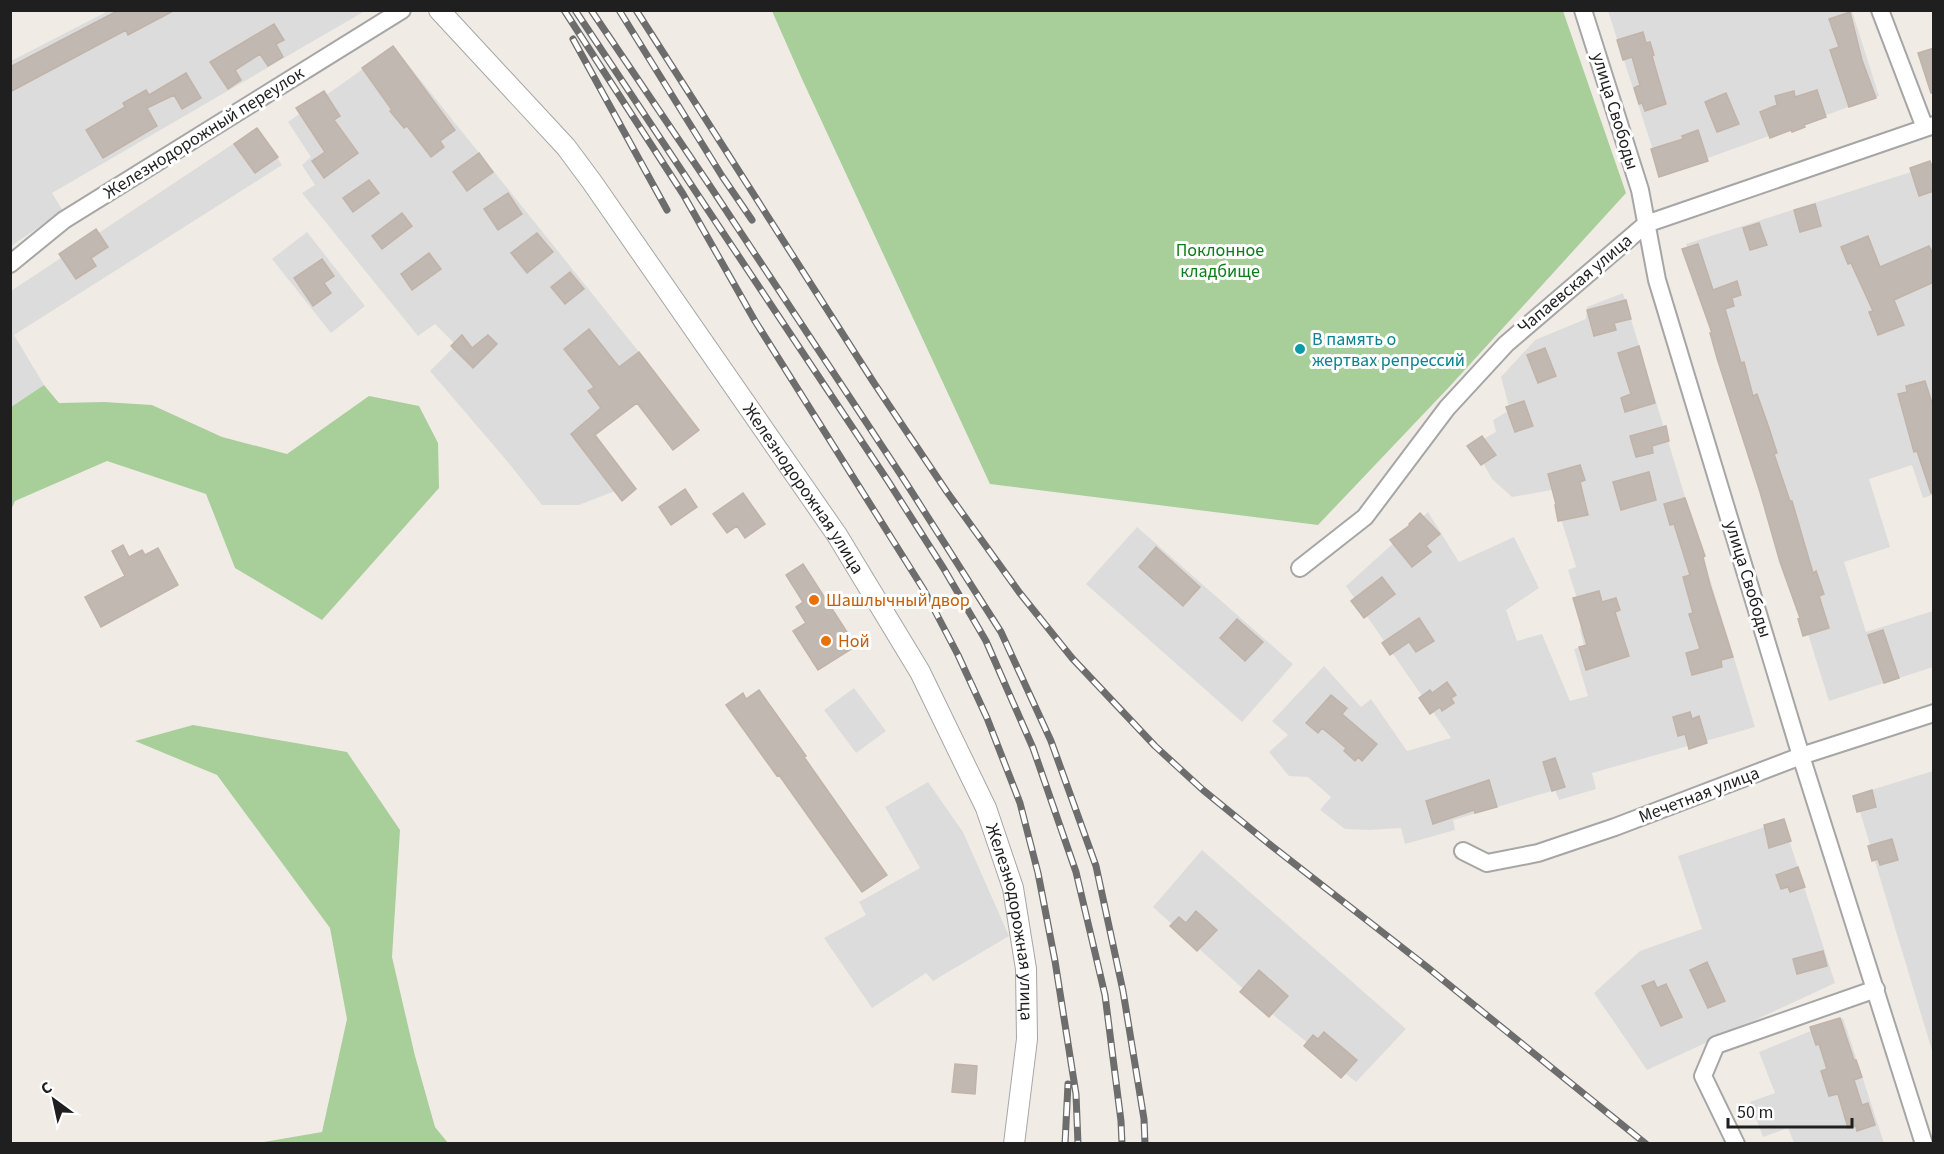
<svg xmlns="http://www.w3.org/2000/svg" width="1944" height="1154" viewBox="0 0 1944 1154" font-family="'Source Sans 3',sans-serif">
	<rect width="100%" height="100%" fill="#f0ece5"/>
	<path fill="#dddcdc" d="M108,11L365,10V11L52,193L63,211L11,246V61Z
		M1608,11H1852L1879,96L1661,175Z
		M394,47L639,352L588,391L601,408L587,418L615,491L579,505H542L507,461L430,371L456,345L435,324L418,336L302,193L315,185L302,165L311,157L288,122Z
		M257,128L282,165L14,335L44,385L11,407V291Z
		M1933,165V495L1923,498L1912,465L1869,479L1890,547L1844,562L1866,632L1933,611V667L1829,701L1686,244Z
		M307,232L365,306L331,333L272,259Z
		M1623,293L1755,727L1592,773L1596,789L1559,800L1555,790L1453,820L1455,830L1405,844L1401,828L1369,830L1345,829L1320,810L1331,797L1308,777L1289,776L1269,752L1288,735L1272,721L1324,666L1361,707L1371,699L1407,751L1451,738L1346,586L1428,512L1459,562L1514,537L1539,588L1506,610L1517,641L1542,634L1570,701L1588,696L1574,649L1584,646L1580,630L1583,617L1568,570L1576,567L1552,490L1512,497L1492,479L1473,445L1496,432L1493,420L1510,410L1501,377L1535,340L1586,319L1587,307Z
		M1137,527L1293,664L1242,722L1086,584Z
		M854,688L886,731L856,753L824,710Z
		M1933,771V1054L1855,795Z
		M928,782L963,832L1009,936L933,981L926,973L872,1008L824,938L866,915L859,902L920,868L885,807Z
		M1783,821L1835,983L1647,1070L1594,993L1640,951L1702,929L1678,856Z
		M1202,850L1406,1029L1356,1082L1261,1005L1153,907Z
		M1843,1018L1884,1143H1794L1788,1128L1763,1137L1750,1102L1775,1093L1759,1052Z"/>
	<path fill="#a8ce9a" d="M772,11H1563L1626,193L1451,385L1318,525L990,484L802,79Z
		M44,385L59,403L104,402L152,405L222,437L287,454L369,396L419,406L438,443L439,488L322,620L235,568L206,494L107,461L15,501L11,510V407Z
		M193,725L347,752L400,830L392,957L415,1056L435,1127L448,1143H258L322,1132L347,1019L330,928L217,775L135,741Z"/>
	<path fill="#c0b8b1" stroke="#c1b3a8" stroke-width="1.5" d="M119,10H175L128,35L126,30L10,92V67Z
		M1850,12L1862,60L1876,98L1849,107L1830,50L1839,47L1829,19Z
		M274,24L284,40L276,44L283,57L268,66L260,54L235,70L241,80L228,89L210,62Z
		M1643,32L1646,43L1650,42L1654,55L1652,56L1666,104L1645,111L1642,103L1639,104L1634,88L1640,85L1632,57L1623,60L1617,40Z
		M393,46L455,130L440,141L444,147L431,157L407,126L404,128L390,111L392,110L362,68Z
		M1934,48V92L1931,93L1918,53Z
		M186,73L201,98L182,109L174,95L147,108L157,126L103,158L86,130L125,107L123,103L146,90L149,95Z
		M1817,90L1826,117L1804,125L1805,127L1792,132L1791,130L1770,138L1760,112L1777,105L1775,96L1794,91L1795,97Z
		M324,91L340,116L334,120L358,153L324,178L312,161L325,152L296,108Z
		M1726,93L1739,124L1717,132L1705,102Z
		M257,128L278,157L255,173L234,144Z
		M1698,130L1708,161L1659,177L1651,149L1683,139L1682,136Z
		M479,153L493,172L467,191L453,172Z
		M1930,161L1934,172V191L1919,196L1910,168Z
		M369,180L379,193L353,212L343,198Z
		M508,193L522,214L498,230L484,209Z
		M1815,204L1821,226L1800,232L1794,210Z
		M402,213L412,226L382,249L372,236Z
		M1759,223L1767,245L1750,250L1743,228Z
		M96,229L108,247L91,258L96,266L76,279L59,254Z
		M537,233L553,252L527,273L511,253Z
		M1868,236L1880,267L1929,246L1934,256V282L1894,300L1904,325L1878,335L1869,312L1873,311L1851,263L1848,264L1841,247Z
		M1698,244L1713,290L1737,281L1741,295L1732,298L1734,306L1725,309L1741,363L1744,362L1753,396L1757,394L1769,428L1777,453L1774,454L1790,501H1792L1813,573L1816,571L1824,594L1819,596L1829,628L1803,636L1798,619L1800,618L1780,562L1760,492L1717,358L1710,333H1712L1682,249Z
		M429,253L441,269L412,290L401,274Z
		M322,259L334,276L324,283L331,293L313,306L294,278Z
		M570,272L584,289L565,304L551,287Z
		M1626,300L1631,319L1614,323L1616,330L1594,336L1587,310Z
		M589,329L619,367L639,352L699,430L673,450L637,403L595,435L636,489L622,501L571,434L601,408L588,391L594,387L564,349Z
		M462,335L472,348L488,335L497,344L473,368L451,346Z
		M1639,346L1655,403L1625,412L1621,398L1631,394L1618,353Z
		M1545,348L1556,376L1538,383L1527,355Z
		M1925,381L1934,409V492L1931,493L1917,451L1914,452L1898,394L1907,392L1906,386Z
		M1524,401L1533,426L1515,432L1506,407Z
		M1666,426L1669,441L1652,446L1653,453L1636,457L1630,436Z
		M1482,436L1496,455L1481,465L1467,446Z
		M1580,465L1585,480L1580,482L1588,515L1558,521L1555,505L1556,504L1548,474Z
		M1649,472L1656,500L1621,510L1613,482Z
		M685,489L697,507L671,525L659,507Z
		M743,493L765,524L745,538L737,526L727,533L713,514Z
		M1685,498L1705,556L1703,557L1710,585L1733,657L1721,660L1722,667L1692,675L1686,653L1700,649L1689,614L1693,613L1683,577L1690,575L1674,524L1670,525L1664,504Z
		M1420,513L1440,534L1426,546L1431,552L1412,567L1390,540L1410,525L1409,524Z
		M123,545L129,557L142,550L145,555L158,548L178,585L101,627L85,597L125,576L112,551Z
		M1156,547L1200,587L1183,606L1139,567Z
		M803,564L856,646L818,670L793,631L806,623L796,607L803,602L786,575Z
		M1382,577L1395,594L1364,618L1351,601Z
		M1599,591L1602,602L1616,598L1620,610L1615,612L1629,656L1586,670L1579,647L1587,645L1573,598Z
		M1419,618L1434,641L1416,652L1409,642L1390,655L1382,643Z
		M1237,619L1263,642L1245,661L1220,638Z
		M1883,630L1899,678L1884,683L1868,635Z
		M1447,682L1456,695L1451,698L1454,703L1442,711L1440,707L1430,714L1419,698L1430,690L1432,693Z
		M759,690L806,756L804,757L887,875L862,892L779,775L777,776L726,705L743,693L746,699Z
		M1331,695L1347,708L1342,714L1377,744L1362,761L1358,757L1355,761L1344,751L1346,748L1322,728L1318,733L1306,723Z
		M1690,712L1692,719L1699,716L1707,743L1689,749L1685,734L1678,736L1673,717Z
		M1555,758L1565,787L1552,791L1543,762Z
		M1489,780L1497,807L1475,813L1474,810L1433,824L1426,801Z
		M1872,790L1876,807L1857,812L1853,796Z
		M1784,819L1791,841L1769,848L1764,825Z
		M1892,839L1898,860L1880,865L1878,859L1872,861L1868,846Z
		M1798,867L1805,887L1790,892L1788,887L1781,889L1776,875Z
		M1196,911L1217,930L1197,951L1170,926L1179,917L1186,923Z
		M1823,951L1827,966L1797,974L1793,959Z
		M1707,962L1725,1001L1708,1008L1690,970Z
		M1259,970L1288,996L1269,1017L1240,992Z
		M1654,981L1657,988L1666,984L1682,1017L1661,1026L1642,986Z
		M1840,1018L1854,1060H1856L1862,1077L1854,1080L1862,1105L1868,1103L1875,1125L1857,1131L1856,1126L1848,1128L1838,1094L1829,1096L1821,1071L1827,1069L1819,1044L1816,1045L1810,1027Z
		M1324,1032L1357,1060L1341,1078L1304,1046L1313,1035L1318,1039Z
		M955,1064L977,1066L975,1094L952,1092Z"/>
	<g fill="none" stroke-linecap="round" stroke-linejoin="round">
		<defs>
			<path id="minor" d="M1583,10L1640,190L1657,280L1801,756L1924,1144
				M1880,10L1925,128
				M10,264L64,220L402,10
				M1300,568L1365,517L1447,408L1506,344L1646,224L1934,125
				M1463,851L1487,863L1538,853L1615,827L1801,756L1934,713
				M1736,1144L1703,1076L1716,1045L1876,989"/>
			<g id="tertiary">
				<path id="s1" d="M439,10L566,147L592,182L837,535L920,672L986,808L1013,888L1026,969L1027,1039L1014,1144"/>
			</g>
		</defs>
		<use href="#minor" stroke="#a6a6a6" stroke-width="20"/>
		<use href="#tertiary" stroke="#a6a6a6" stroke-width="22"/>
		<use href="#minor" stroke="#fff" stroke-width="16"/>
		<use href="#tertiary" stroke="#fff" stroke-width="20"/>
		<defs>
			<path id="rail" d="M564,10L683,194L755,321L924,590L958,655L987,718L1020,803L1038,873L1055,961L1076,1094L1078,1144
				M575,10L888,481L944,569L986,641L1033,748L1076,872L1105,995L1121,1121L1122,1144
				M591,10L710,186L901,475L1001,632L1051,741L1096,866L1123,991L1144,1119L1145,1144
				M619,10L722,176L752,220
				M636,10L874,383L947,492L1019,592L1072,658L1155,746L1203,790L1273,847L1427,967L1646,1144
				M573,39L667,210
				M1065,1144L1068,1084"/>
		</defs>
		<use href="#rail" stroke="#6d6d6d" stroke-width="7"/>
		<use href="#rail" stroke="#fff" stroke-width="4.5" stroke-dasharray="14" stroke-linecap="butt"/>
	</g>
	<circle fill="#0f9aa8" stroke="#fff" stroke-width="2" cx="1300" cy="349" r="6"/>
	<g fill="#e8710a" stroke="#fff" stroke-width="2">
		<circle cx="814" cy="600" r="6"/>
		<circle cx="826" cy="641" r="6"/>
	</g>
	<g text-anchor="middle" dominant-baseline="central" stroke-width="6" stroke-linejoin="round" paint-order="stroke">
		<g font-size="18" fill="#1f1f1f" stroke="#fff">
			<text transform="translate(1615 111) rotate(73)">улица Свободы</text>
			<text transform="translate(204 133) rotate(-32)">Железнодорожный переулок</text>
			<text transform="translate(1575 284) rotate(-40)">Чапаевская улица</text>
			<text stroke="none"><textPath href="#s1" startOffset="603">Железнодорожная улица</textPath></text>
			<text transform="translate(1748 579) rotate(73)">улица Свободы</text>
			<text transform="translate(1699 795) rotate(-21)">Мечетная улица</text>
			<text stroke="none"><textPath href="#s1" startOffset="1089">Железнодорожная улица</textPath></text>
		</g>
		<g font-size="18" fill="#0d7d19" stroke="#fff">
			<text x="1220" y="250">Поклонное<tspan x="1220" dy="21">кладбище</tspan></text>
		</g>
		<g font-size="18" fill="#0d838f" stroke="#fff" text-anchor="start">
			<text x="1312" y="339">В память о<tspan x="1312" dy="21">жертвах репрессий</tspan></text>
		</g>
		<g font-size="18" fill="#c56008" stroke="#fff" text-anchor="start">
			<text x="826" y="600">Шашлычный двор</text>
			<text x="838" y="641">Ной</text>
		</g>
	</g>
	<rect width="1944" height="1154" fill="none" stroke="#1f1f1f" stroke-width="24"/>
	<g transform="translate(54 1100) rotate(327)" stroke="#ffffff" stroke-width="4.5" paint-order="stroke">
	<path d="M0-4.5L10 22L0 15L-10 22Z" fill="#1f1f1f"/>
	<text y="-9" font-size="16" font-weight="bold" text-anchor="middle" fill="#1f1f1f">С</text>
	</g>
	<path d="M1728 1118v9h124v-9" fill="none" stroke="#1f1f1f" stroke-width="3"/>
	<text x="1737" y="1118" font-size="18" fill="#1f1f1f" stroke="#ffffff" stroke-width="4.5" paint-order="stroke">50 m</text>
</svg>
